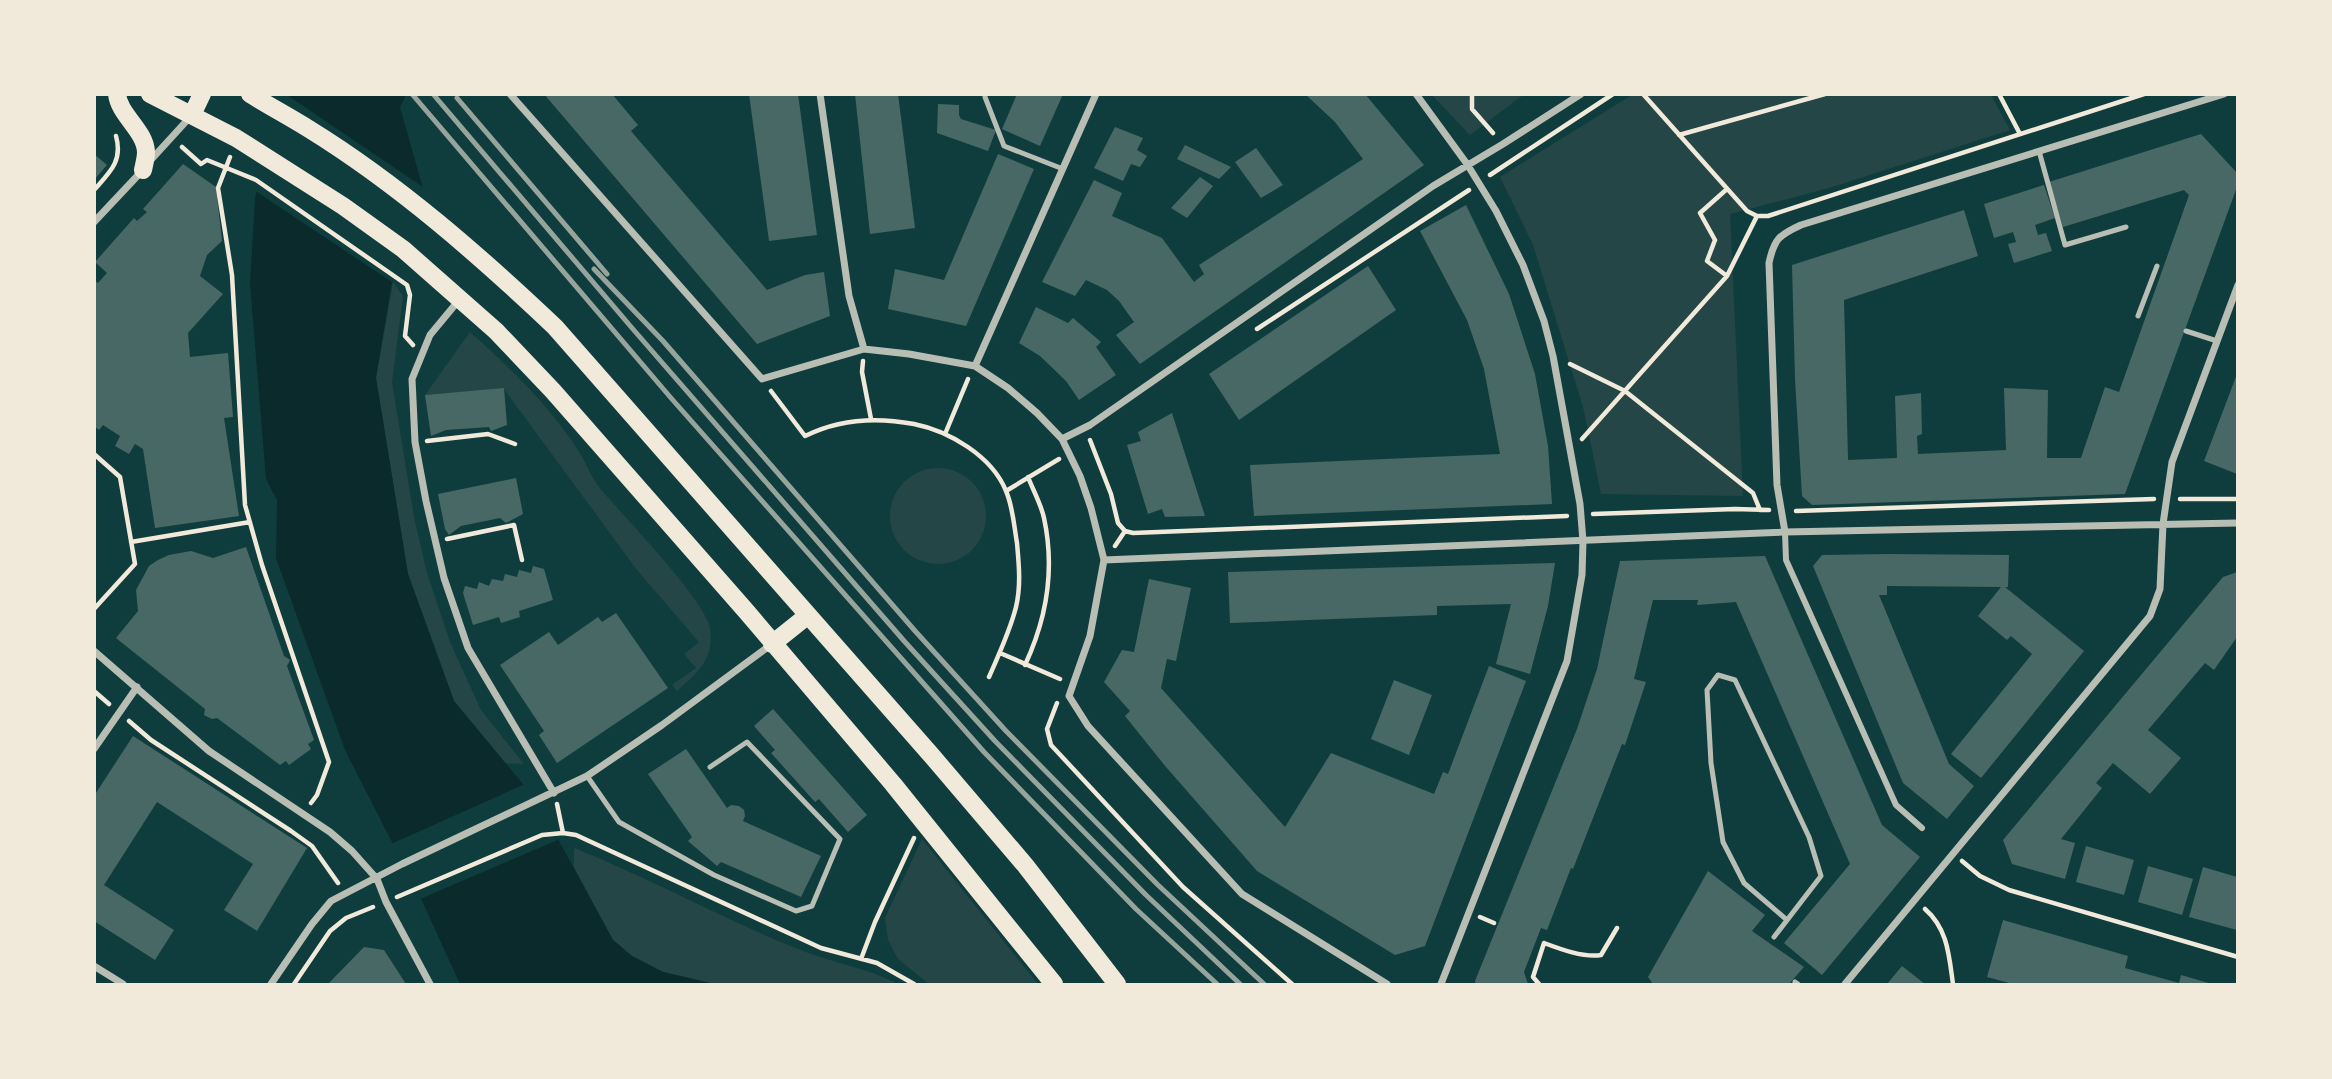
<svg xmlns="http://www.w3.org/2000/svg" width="2332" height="1079" viewBox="0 0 2332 1079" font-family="'DM Sans',sans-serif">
	<rect width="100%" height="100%" fill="#0f3d3e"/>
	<path fill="#244646" d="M1432,95H1523L1470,135Z
		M1632,95H1991L2010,130L1829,188L1730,214L1743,496L1601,494L1583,407L1533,245L1500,177Z
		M393,282L403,296L392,382L414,517L427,573L450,642L481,710L524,764L505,763L454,701L408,574L376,378Z
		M470,332C509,367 549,405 578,450C586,462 590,476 599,487C621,514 707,601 710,629C714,660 698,672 677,691L672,685L696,668L684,654L699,642L637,570L504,389L425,395Z
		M890 516a48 48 0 1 1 96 0a48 48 0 1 1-96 0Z
		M922,839L1038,984H929L898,959L888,940L885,918Z
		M574,848C650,878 722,919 798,949C831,963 866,967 898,984H715L663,972L632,956L613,940L574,867Z"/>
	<path fill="#0a2a2b" d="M280,95H406L400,107L422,185L392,282L376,378L408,574L454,701L523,784L559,841L613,940L632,956L663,972L715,984H460L423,903L345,750L276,558L277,500L266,479L250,284L255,198Z"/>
	<path fill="#0f3d3e" d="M277,95H287L423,187L392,282L254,190Z
		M525,784L560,839L420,899L391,844Z"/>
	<path fill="#486865" d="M544,94H612L638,125L631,131L767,290L805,275L824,272L830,316L757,344Z
		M749,94H798L817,235L769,241Z
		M855,94H898L915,228L870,234Z
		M1017,94H1063L1040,146L1002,129Z
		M1305,94H1365L1424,165L1140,364L1116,335L1134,322L1119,301L1107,290L1086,280L1075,296L1042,282L1094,180L1122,193L1112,216L1162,238L1194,282L1204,274L1199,265L1363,159L1335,122Z
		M938,104L959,105V115L961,119L996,130L988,151L937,133Z
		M1115,127L1143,138L1137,150L1147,156L1140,167L1131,164L1123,181L1094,168Z
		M2201,134L2237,173V187L2125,494L1812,505L1802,496L1795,379L1792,265L1964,210L1978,256L1844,300L1848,460L1897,458L1895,396L1921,393L1922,434L1917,436L1918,454L2006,450L2004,388L2048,390L2047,458H2081L2105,387L2119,392L2189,195L2184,190L2063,227L2049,182Z
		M1185,145L1231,167L1219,179L1177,159Z
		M1256,148L1283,185L1261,198L1235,162Z
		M94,154L107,165L94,180Z
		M998,154L1034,169L966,326L888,309L895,269L944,280Z
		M183,164L216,187L222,241L207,255L200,276L223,294L188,333L190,357L228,353L233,417L224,418L239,516L155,528L143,449L135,444L129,454L115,446L120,436L103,425L99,430L94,426V280L98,283L107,273L95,262L134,218L137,221L147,212L143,209Z
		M1200,177L1213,186L1187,218L1171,208Z
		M2044,185L2055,218L2035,225L2038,235L2046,233L2052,251L2014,263L2008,244L2016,242L2013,232L1994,238L1984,204Z
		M1466,205L1509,294L1535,374L1548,446L1552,504L1254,516L1250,465L1500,454L1484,369L1467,320L1420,231Z
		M1368,266L1396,310L1239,420L1209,374Z
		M1036,307L1068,323L1073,318L1101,342L1096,347L1116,375L1079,400L1066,381L1040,356L1019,343Z
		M2237,374V474L2204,461Z
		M504,388L507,425L491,431L489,427L446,430L431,436L425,395Z
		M1172,413L1205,516L1165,517L1162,509L1148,514L1127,445L1141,441L1138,432Z
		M516,478L523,514L506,523L500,518L461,526L449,535L445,529L438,494Z
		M246,547L284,656L290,660L287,666L314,740L308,744L311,749L289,765L286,761L280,765L217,718L212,719L204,715L205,709L116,638L138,611L136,590L149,566L158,560L169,555L191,551L213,558Z
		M1888,554L2009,555L2008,587H2005L2084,651L1981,778L1951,754L2032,654L2011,636L2007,640L1978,616L2001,587L1887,586V595H1879L1949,764L1974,786L1947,819L1903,783L1813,566L1822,555Z
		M1765,556L1882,825L1920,857L1822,975L1784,943L1850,864L1736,602L1697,605L1698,600H1653L1634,679L1646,682L1625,745L1622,744L1573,869L1571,868L1547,930L1541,928L1524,972L1528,984H1476L1475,981L1577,729L1597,669L1620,561Z
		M1555,563L1548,606L1530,674L1496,664L1511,604L1437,606V615L1230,623L1228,572Z
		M533,566L544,569L553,600L519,611L520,617L501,623L499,617L473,625L463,593L465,586L477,589L479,582L489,586L492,579L503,581L505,574L517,577L519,570L531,573Z
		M2237,572V637L2214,670L2205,663L2148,730L2181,758L2150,794L2113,763L2096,783L2102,788L2061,839L2075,843L2065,879L2012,864L2003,840L2223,577Z
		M1149,579L1191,588L1176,661L1167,659L1161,688L1285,827L1331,753L1434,794L1443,772L1448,774L1489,666L1526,681L1425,946L1395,955L1257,871L1166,767L1125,716L1130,711L1104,682L1122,650L1134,652Z
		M616,613L668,688L557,763L539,735L544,731L500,665L549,632L558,645L598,617L602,622Z
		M1394,680L1432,695L1409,755L1371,739Z
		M773,709L867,815L848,832L819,799L815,802L771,753L775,750L754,726Z
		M133,736L307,848L257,931L224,910L253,864L157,802L104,885L174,930L155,960L94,921V796Z
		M686,749L727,808L731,805L739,806L744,810L745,816L743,821L821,856L801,897L721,862L717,866L688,841L692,837L648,774Z
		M2086,846L2134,860L2124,895L2076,882Z
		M2148,866L2193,879L2182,915L2138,902Z
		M2203,867L2237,877V930L2189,917Z
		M1708,871L1765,915L1752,931L1804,967L1789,984H1653L1648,977Z
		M2003,920L2128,956L2125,968L2179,983L2181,975L2212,984H2013L1987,977Z
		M364,947L384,950L406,984H328Z
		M1902,966L1925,984H1887Z"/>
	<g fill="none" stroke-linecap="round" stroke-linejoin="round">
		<path stroke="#f1e9da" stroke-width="4.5" d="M1472,94V109L1493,133
			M1643,94L1747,211L1757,216H1768L2144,94
			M1999,94L2020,134
			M1679,135L1825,94
			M182,147L201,164L207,160L256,180L407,285L410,295L405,336L413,345
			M230,157L218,188L232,275L245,505L262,565L329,762L317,795L311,803
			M1490,175L1613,94
			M94,190C110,172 123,161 116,136
			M1727,276L1707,261L1715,240L1700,213L1727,189
			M1257,329L1469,190
			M863,361L862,372L871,419
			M1570,364L1625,391L1753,493L1760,510
			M771,391L805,436C839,419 877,417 914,424C949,431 992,456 1006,491C1013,507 1014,526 1017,543C1019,565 1021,586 1016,607C1010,631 999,654 989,677
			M945,434L968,379
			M1582,439L1727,276L1757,216
			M1090,440L1111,494L1118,523L1125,531L1133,533L1567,516
			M427,441L488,434L515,444
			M94,454L120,477L135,564L94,609
			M1006,491L1059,459
			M2180,499H2238
			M1796,511L2154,499
			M1593,514L1735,509L1769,510
			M447,539L514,525L522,560
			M131,542L250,522
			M1115,546L1125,531
			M1000,653L1060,679
			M1025,665C1047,618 1055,569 1044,518C1041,504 1033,490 1028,477
			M94,691L109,704
			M1057,703L1047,729L1051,745L1183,887L1292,984
			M129,721L151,740L291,831L312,846L338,883
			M557,804L563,833L576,835L821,948L877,963L914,984
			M1962,861L1980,876L2009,890L2238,957
			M397,897L542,835L563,833
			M1925,909C1948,929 1949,956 1953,984
			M1480,917L1494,923
			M861,959L875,922L914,838
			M294,984L330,931L346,918L373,907
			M1539,984L1533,977L1544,943C1560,949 1584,958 1601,955L1617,928"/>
		<path stroke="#b8beb3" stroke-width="5" d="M985,97L1004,146L1063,169
			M2039,151L2065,245L2126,227
			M2138,316L2157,266
			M2186,331L2217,341
			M587,776L619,822L714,875L796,911L812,906L840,839L747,742L710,767
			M1774,937L1821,876L1809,837L1735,680L1718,675L1707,690L1711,763L1723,842L1744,883L1787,920
			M1795,982L1798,984"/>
		<path stroke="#b8beb3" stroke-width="6" d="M1785,532L1786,560L1896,805L1922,828"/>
		<path stroke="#b8beb3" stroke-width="7" d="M510,94L762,379L864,349L909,354L975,366L1008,388L1037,413L1062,439L1080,476L1091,508L1104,560L1090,636L1069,696L1088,726L1242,894L1387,984
			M820,94L849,296L864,349
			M1416,94L1467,164L1496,211L1523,265L1544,321L1553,356L1580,504L1583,541L1582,575L1567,661L1441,984
			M149,162L191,116
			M94,222L142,171
			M459,300L430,335L412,379L415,442L426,501L444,578L468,648L554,793
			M975,366L1096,94
			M1062,439L1090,425L1433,186L1503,144L1581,94
			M1785,532L1777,485L1769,263C1774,239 1779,235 1801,225L2224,94
			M1104,560L1785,532L2238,523
			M94,651L209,751L330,832L352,851L377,879L386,902L430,984
			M94,749L137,687
			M94,966L123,984
			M271,984L312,924L331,901L402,864L587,776L662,725L772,644
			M1845,984L2150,616L2160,589L2163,524L2172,462L2238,285"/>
		<path stroke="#f1e9da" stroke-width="18" d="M117,94C119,115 145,130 146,152C146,158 144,165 143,170
			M150,94L236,138L343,206L403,249L496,331L553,391L746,611L893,784L1054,984
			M250,94C269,106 290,117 309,129C398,184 479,255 555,327L932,756L1025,865L1117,984
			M192,115L202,94
			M772,644L807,616"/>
		<path stroke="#97a49c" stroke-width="5" d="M412,94L671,398L984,752L1136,909L1217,984
			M433,94L632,328L905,642L995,741L1146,895L1240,984
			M457,98L607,274
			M594,269L663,341L916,632L1006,731L1158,885L1264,984"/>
	</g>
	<rect width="2332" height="1079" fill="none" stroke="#f1e9da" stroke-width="192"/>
</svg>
